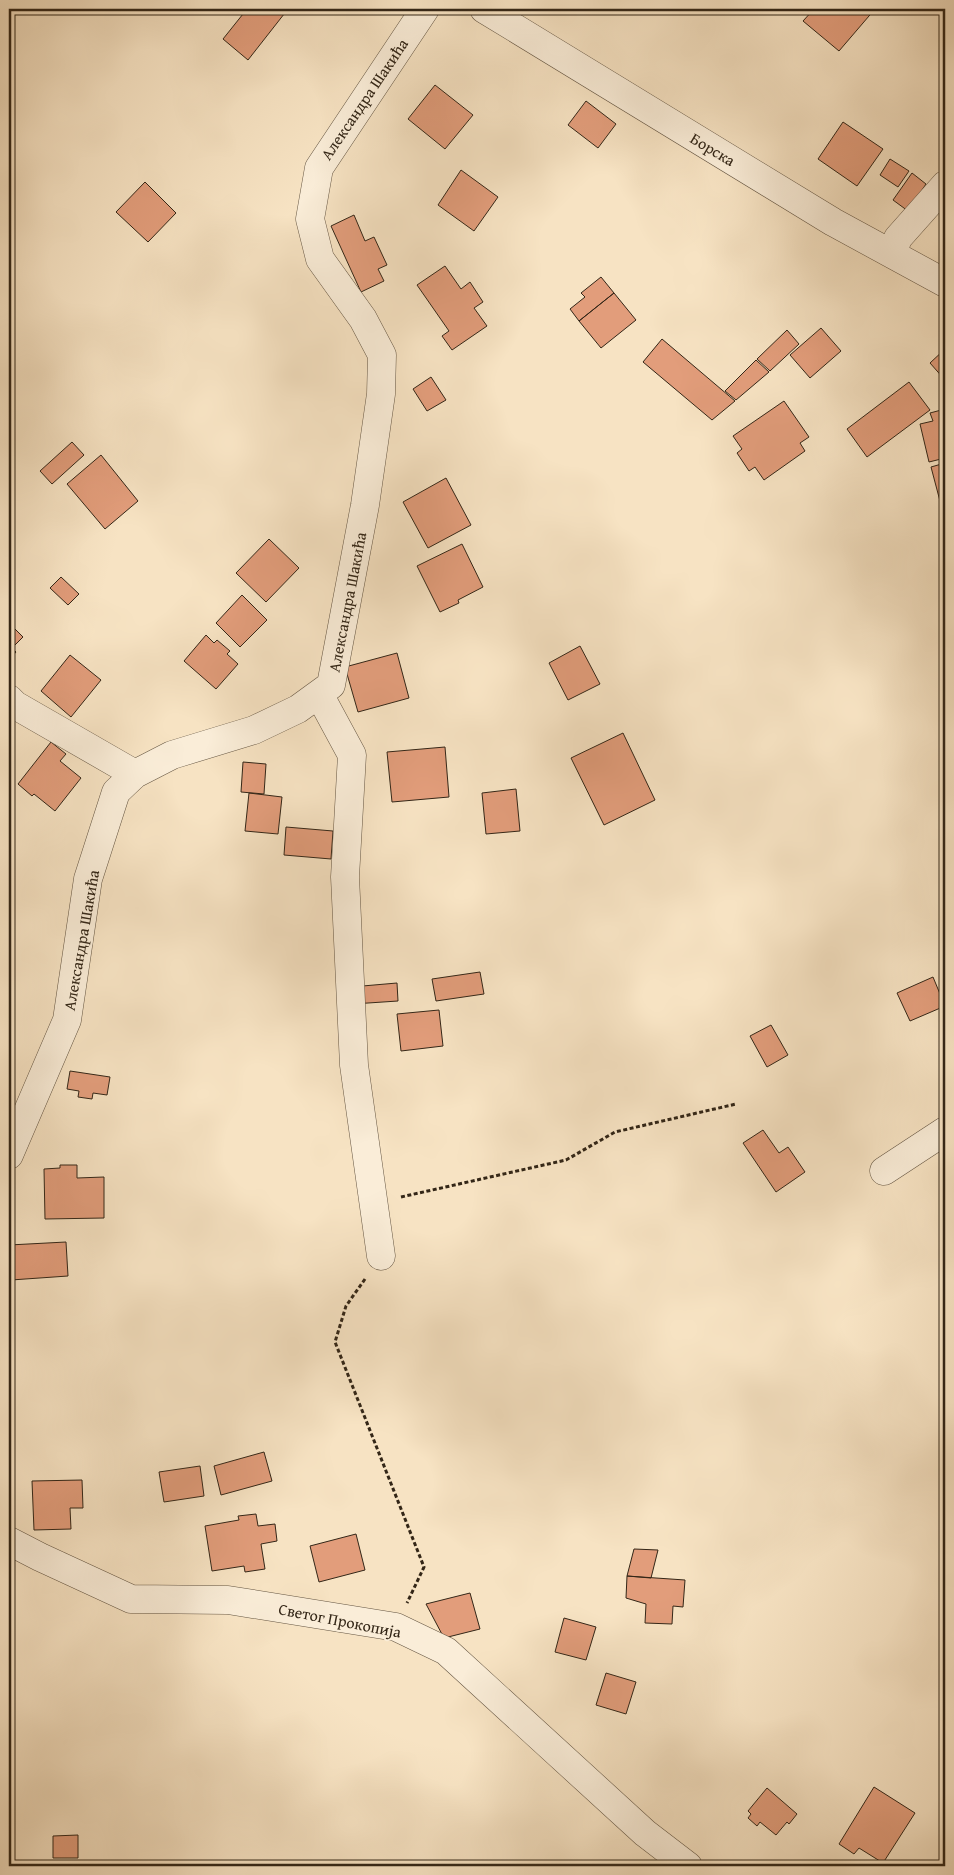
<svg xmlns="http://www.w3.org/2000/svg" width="954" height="1875" viewBox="0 0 954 1875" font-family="'Gentium Book Plus',serif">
	<rect width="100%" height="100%" fill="#f7e3c3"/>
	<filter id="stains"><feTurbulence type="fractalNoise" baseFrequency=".004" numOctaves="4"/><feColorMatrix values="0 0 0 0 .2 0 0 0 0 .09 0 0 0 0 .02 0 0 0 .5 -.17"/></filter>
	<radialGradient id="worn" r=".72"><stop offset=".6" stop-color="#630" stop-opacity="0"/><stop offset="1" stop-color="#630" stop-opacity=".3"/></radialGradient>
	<path fill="#e29d7b" stroke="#332617" d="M247,9H288L248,60L223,39Z
		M814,9H875L839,51L803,21Z
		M435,85L473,115L445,149L408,119Z
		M586,101L616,124L598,148L568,125Z
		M843,122L883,149L857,186L818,159Z
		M890,159L909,171L898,187L880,175Z
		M461,170L498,197L474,231L438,205Z
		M912,173L926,184L908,211L893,200Z
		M145,182L176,213L148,242L116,212Z
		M354,215L365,241L374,237L387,265L378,269L384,281L361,292L331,226Z
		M445,266L461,289L470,282L483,302L474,308L487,326L452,350L442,336L449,331L417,285Z
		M601,277L614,293L579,321L570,309L585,297L581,293Z
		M614,293L636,320L601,348L579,321Z
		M821,328L841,351L810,378L790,355Z
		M787,330L799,344L770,371L757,359Z
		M662,339L735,401L712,420L643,362Z
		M945,349V380L930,363Z
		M756,360L769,372L736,400L725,391Z
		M431,377L446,400L427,411L413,389Z
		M909,382L930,410L867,457L847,429Z
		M784,401L809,437L800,443L805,451L764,480L755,467L749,471L737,453L742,449L733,436Z
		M945,409V458L929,462L920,424L933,421L930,413Z
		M72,442L84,455L52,484L40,471Z
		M101,455L138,501L105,529L67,484Z
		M945,463V520L931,467Z
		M446,478L471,525L428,548L403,502Z
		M269,539L299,568L266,602L236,573Z
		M462,544L483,587L458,600L459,603L440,612L417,566Z
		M61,577L79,594L68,605L50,588Z
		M242,595L267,620L240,647L216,623Z
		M9,623L23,637L12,648L16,652L9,660Z
		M206,635L214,643L217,640L230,651L227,654L238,664L216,689L184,661Z
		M580,646L600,684L568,700L549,663Z
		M397,653L409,698L358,712L345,667Z
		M70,655L101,680L71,717L41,691Z
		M623,733L655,800L604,825L571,758Z
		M51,742L66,754L60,761L81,778L55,811L34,794L32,796L18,784Z
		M445,747L449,797L392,802L387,752Z
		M243,762L266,764L264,794L241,792Z
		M516,789L520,831L486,834L482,793Z
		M249,793L282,797L278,834L245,831Z
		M286,827L333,831L331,859L284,855Z
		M480,972L484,994L436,1001L432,979Z
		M933,977L945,1006L910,1021L897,993Z
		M397,983L398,1001L353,1004L351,987Z
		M439,1010L443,1046L401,1051L397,1014Z
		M771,1025L788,1055L767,1067L750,1036Z
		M70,1071L110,1077L107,1095L93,1093L92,1099L78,1097L79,1091L67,1089Z
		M763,1130L779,1153L788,1147L805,1172L776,1192L743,1143Z
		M60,1165H77V1178L104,1177V1218L45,1219L44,1169L60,1168Z
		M66,1242L68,1276L11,1280L9,1245Z
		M264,1452L272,1481L221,1495L214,1466Z
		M200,1466L204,1496L164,1502L159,1472Z
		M82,1480L83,1508H70L71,1529L34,1530L32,1481Z
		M256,1514L258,1526L275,1524L277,1541L261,1544L265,1569L245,1572L244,1566L212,1571L205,1526L239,1520L238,1516Z
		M356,1534L365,1570L319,1582L310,1546Z
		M634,1549L658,1550L651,1578L627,1576Z
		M627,1576L685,1580L683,1607L673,1606L672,1624L645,1623L646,1604L626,1598Z
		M470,1593L480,1629L444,1638L426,1604Z
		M564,1618L596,1627L586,1660L555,1652Z
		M606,1673L636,1682L626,1714L596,1705Z
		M874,1787L915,1813L883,1863L859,1848L854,1854L839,1844Z
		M767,1788L797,1814L789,1824L787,1822L776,1835L760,1822L757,1826L748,1818L751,1814L748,1811Z
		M78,1835V1858H53V1836Z"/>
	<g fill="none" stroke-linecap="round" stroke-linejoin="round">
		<defs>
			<path id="minor" d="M484,9L833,222L945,283
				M892,254L898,238L945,185
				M319,694L352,755L345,877L354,1065L381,1256
				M9,699L15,705L135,774
				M9,1155L67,1020L88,879L116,792L135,774L172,755L254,730L298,709L331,685L365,505L381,394L382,355L363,319L320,259L310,219L319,168L425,9
				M884,1171L945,1131
				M9,1541L40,1557L131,1599L228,1600L396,1627L446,1651L645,1833L688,1866"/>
		</defs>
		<use href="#minor" stroke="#645542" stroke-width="29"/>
		<path stroke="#332617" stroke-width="3" stroke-dasharray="4 2.5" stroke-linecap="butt" d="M401,1197L566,1160L615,1132L736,1104
			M365,1279L346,1306L335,1342L424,1567L407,1603"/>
		<use href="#minor" stroke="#faedd8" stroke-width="28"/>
	</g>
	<g text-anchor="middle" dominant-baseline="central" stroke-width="4" stroke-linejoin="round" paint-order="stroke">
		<g font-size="16" fill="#332617" stroke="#faedd8">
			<text transform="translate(364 99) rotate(-56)">Александра Шакића</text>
			<text transform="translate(713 149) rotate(31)">Борска</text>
			<text transform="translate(347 602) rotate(-79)">Александра Шакића</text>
			<text transform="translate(81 940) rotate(-80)">Александра Шакића</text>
			<text transform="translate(340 1620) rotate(11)">Светог Прокопија</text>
		</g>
	</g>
	<rect width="954" height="1875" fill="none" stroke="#f7e3c3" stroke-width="30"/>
	<rect x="10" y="10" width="934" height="1855" fill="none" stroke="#332617" stroke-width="2.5"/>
	<rect x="15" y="15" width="924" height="1845" fill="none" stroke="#332617"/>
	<rect width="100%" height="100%" filter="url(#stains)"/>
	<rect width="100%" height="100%" fill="url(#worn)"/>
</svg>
